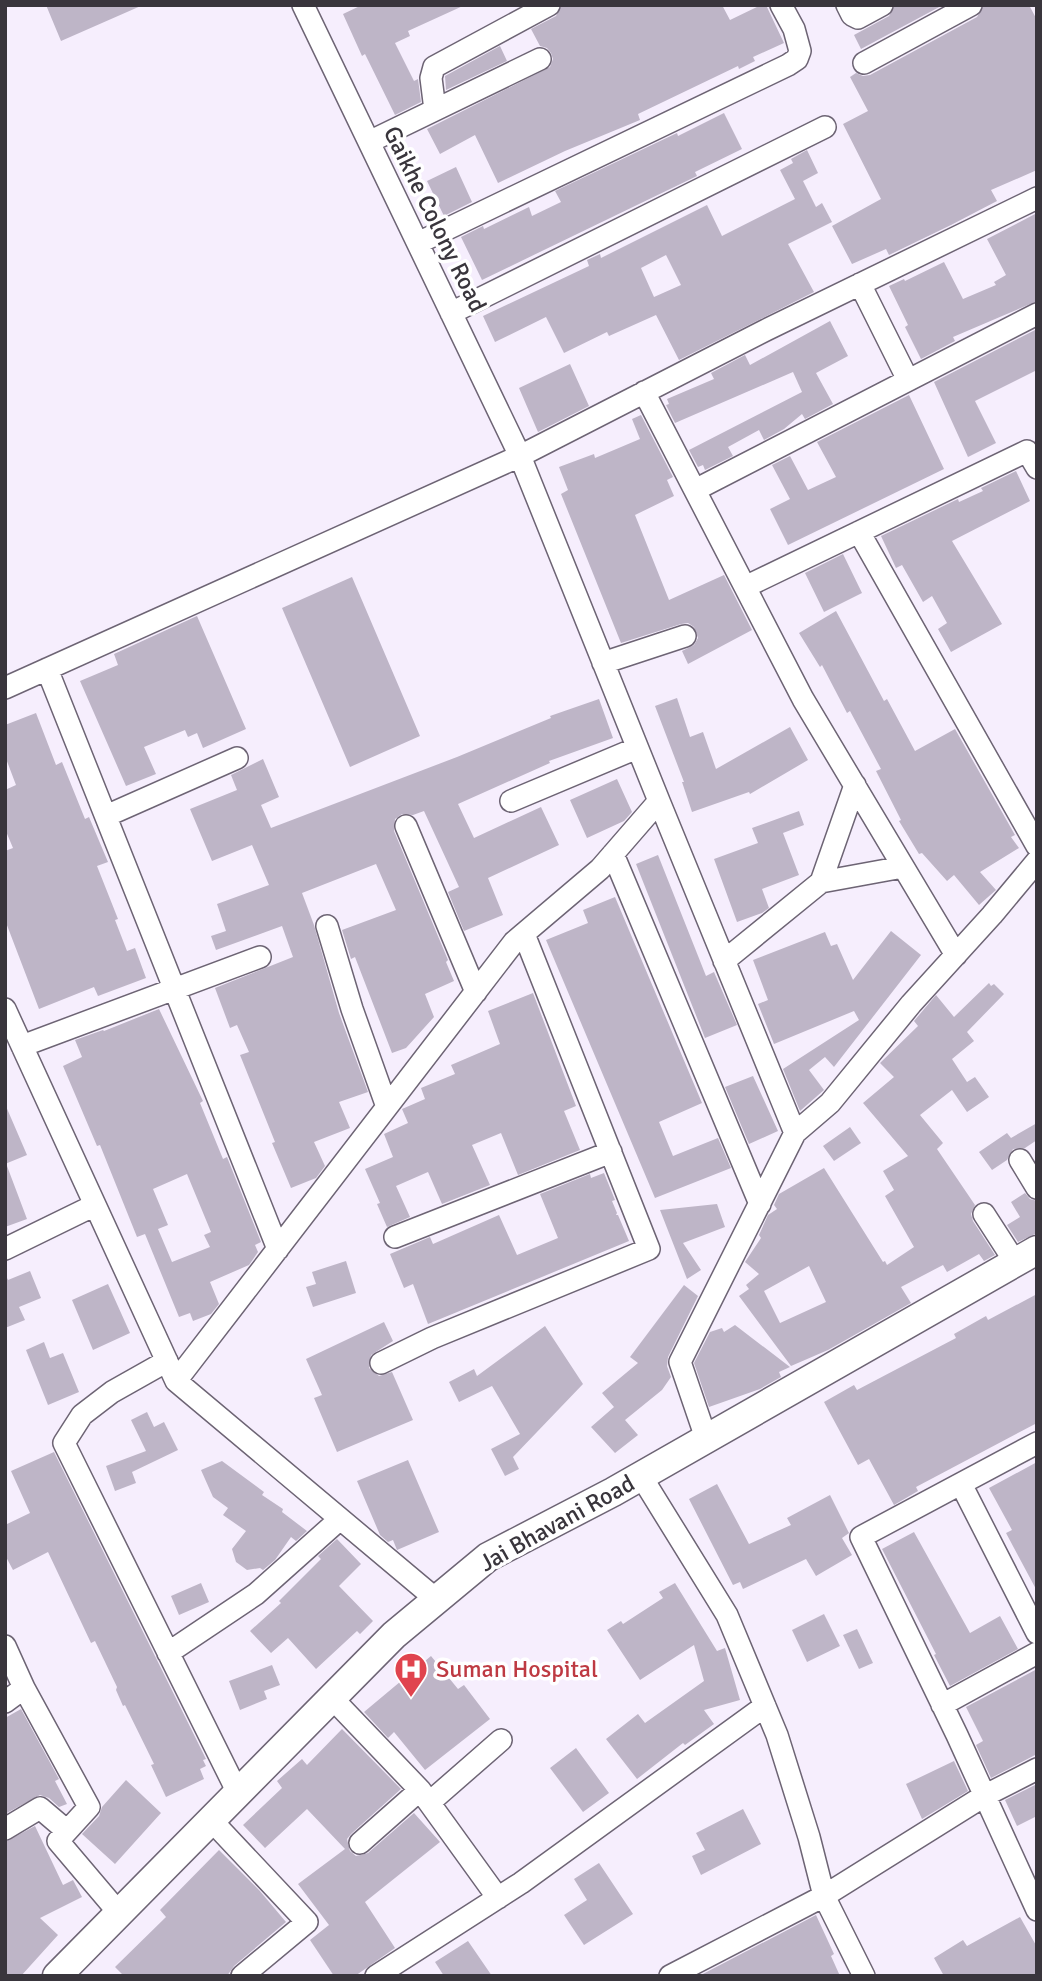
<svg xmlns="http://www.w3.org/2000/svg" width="1042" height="1981" viewBox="0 0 1042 1981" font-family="Signika,sans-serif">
	<rect width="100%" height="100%" fill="#f6eefd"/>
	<path fill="#beb5c7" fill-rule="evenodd" d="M46,5H143L61,41Z
		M362,5H465L408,31L410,36L395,43L414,81L418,79L421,102L395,115L365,54L362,56L343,14Z
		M562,5H722L730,20L761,5H766L784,43L753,57L755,61L739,69L738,66L638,114L640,120L565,151L498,183L475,135L440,154L427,129L550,67L553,59L551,53L547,48L540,46L531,29L556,16Z
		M895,5H943L861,49L854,35L889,16Z
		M984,5H1029L1037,20V170L991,190L997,201L951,225L889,255L886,249L852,264L832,226L881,199L843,124L868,111L850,77L856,73L863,76L870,75L977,17Z
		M500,46L507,61L446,90L445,76Z
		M724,113L742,149L695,172L697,176L482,280L461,237L483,226L484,229L529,207L532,216L561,202L555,191L677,133L678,136Z
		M807,150L818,173L803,181L816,207L822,203L832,222L788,244L814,292L679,360L656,315L609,336L607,332L564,353L546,317L495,342L483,316L589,266L587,260L600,254L601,258L707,205L722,236L795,199L780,170L793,163L791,159ZM666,255L681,285L654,297L641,268Z
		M456,167L472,202L444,216L427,181Z
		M1037,213V301L953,337L955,341L921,359L905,327L908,325L889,286L904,279L905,281L944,262L963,299L996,285L994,282L1006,275L987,239Z
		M830,321L848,356L816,373L833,404L805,419L802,414L784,429L764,440L759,430L728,447L733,456L705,470L703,465L698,467L689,450L802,392L793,372L675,423L666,405L669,404L667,399L714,379L711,373L745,355L750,365Z
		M1037,329V370L975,401L996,443L968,457L934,382Z
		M570,364L589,406L538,432L519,388Z
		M909,395L944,469L788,545L770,509L790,499L772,465L790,456L808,490L836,477L817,442Z
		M641,415L673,477L667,480L674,496L635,515L669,600L724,575L752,630L688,664L682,651L694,645L698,638L694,627L688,623L681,624L621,643L561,494L568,490L559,467L594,454L595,458L640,439L632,419Z
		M1016,471L1030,501L952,541L1002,624L951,652L938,629L947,623L932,596L923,602L902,565L896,568L881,536L958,499L959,502L983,491L981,488Z
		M843,554L862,593L824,612L805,573Z
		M352,577L420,736L350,767L282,608Z
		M836,611L884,701L887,699L915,751L955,729L1015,835L1011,837L1019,848L980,872L996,890L979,905L954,875L947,881L922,853L919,854L899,821L901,820L876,771L881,769L850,711L847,713L822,665L820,667L799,633Z
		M197,616L246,729L203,748L197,733L188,737L185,730L144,747L156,774L126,786L80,681L118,665L114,654Z
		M677,698L690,737L703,732L716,769L790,727L808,760L750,794L749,792L692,812L682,782H684L655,706Z
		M599,699L613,738L549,761L550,763L458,804L474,838L541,807L559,845L488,878L503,915L464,931L448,892L459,887L424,811L413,815L402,814L395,819L394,831L448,960L446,962L454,981L425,994L434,1017L406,1048L392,1053L355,957L351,959L342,930L396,910L376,864L302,893L314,925L339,1013L368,1092L339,1102L350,1128L314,1142L325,1166L316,1178L291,1188L272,1143L275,1142L240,1055L249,1052L237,1025L230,1028L215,988L293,957L282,926L216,950L211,936L226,931L217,904L269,885L252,845L212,861L190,809L237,790L231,775L263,759L279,797L261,805L271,828L457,757L551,718L550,716Z
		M36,713L56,765L62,762L85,819L89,817L108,862L97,866L118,919L115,920L127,951L135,948L146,978L98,996L94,987L39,1009L5,920V851L13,848L5,829V790L16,785L5,756V725Z
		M617,779L632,812L624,821L587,838L570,800Z
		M799,811L804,825L783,833L799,875L762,889L769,908L762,913L737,922L714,859L758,843L752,828Z
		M658,855L706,976L714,972L737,1025L705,1038L636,864Z
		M615,897L702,1103L659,1122L673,1156L718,1138L731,1168L655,1198L546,940L588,923L583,910Z
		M891,931L921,955L834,1067L825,1057L809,1070L824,1090L800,1111L783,1069L859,1020L854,1011L774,1044L758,1004L768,1000L753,960L825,932L831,946L837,944L853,980Z
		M989,983L991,986L994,984L1004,994L967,1032L974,1041L952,1059L967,1082L975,1077L989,1097L967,1112L952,1090L920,1115L943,1143L937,1149L975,1205L971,1214L973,1221L995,1255L984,1261L979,1254L947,1272L943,1265L901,1287L911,1303L828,1350L791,1366L739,1296L749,1289L746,1285L759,1274L745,1262L761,1238L759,1235L768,1215L777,1209L774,1205L779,1194L824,1168L883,1262L885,1261L887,1265L914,1247L885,1196L894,1190L883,1171L908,1156L863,1103L894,1077L880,1063L918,1026L914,1021L936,995L954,1017ZM809,1266L826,1302L780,1323L764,1291Z
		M533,993L576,1106L564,1111L580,1150L518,1175L501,1133L472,1145L490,1185L442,1204L428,1172L396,1186L410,1217L387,1227L377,1204L380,1203L365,1169L393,1157L384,1134L408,1123L402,1109L425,1099L421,1088L455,1074L451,1065L500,1044L488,1011Z
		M159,1009L203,1101L200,1103L223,1159L227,1157L261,1242L255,1245L258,1252L249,1265L210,1282L219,1304L211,1314L193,1321L190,1313L179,1317L145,1234L137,1237L100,1145L97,1146L63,1066L82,1057L75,1040L103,1030L104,1031ZM187,1174L211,1232L204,1235L210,1247L172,1262L158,1229L168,1225L153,1189Z
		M753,1076L778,1131L749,1144L725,1087Z
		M5,1104L27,1155L5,1164Z
		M1037,1123V1140L1025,1148L1013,1149L1007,1160L992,1170L979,1152L1007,1133L1011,1138Z
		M850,1127L861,1143L834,1161L823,1146Z
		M5,1166H7L27,1219L5,1227Z
		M604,1173L615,1200L612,1201L617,1213L616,1215H618L629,1241L428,1324L413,1284L404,1288L390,1254L430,1237L433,1244L499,1215L517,1255L558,1238L540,1194L590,1174L591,1178Z
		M1025,1193L1030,1199L1037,1201V1233L1018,1242L1007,1225L1020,1217L1011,1202Z
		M717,1204L725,1227L683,1243L701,1270L687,1279L660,1210Z
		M346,1261L356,1293L313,1307L306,1287L316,1284L312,1272Z
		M30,1271L41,1298L19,1307L25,1320L5,1328V1274L8,1280Z
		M108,1284L130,1333L93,1350L72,1300Z
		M684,1285L698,1296L668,1357L667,1366L671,1377L662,1390L625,1420L638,1435L615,1453L591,1427L614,1407L602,1393L638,1363L630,1357Z
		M1037,1294V1423L916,1487L918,1491L894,1505L869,1459L858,1465L824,1402L854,1385L857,1390L956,1338L954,1334L986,1316L988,1320Z
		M384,1322L393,1341L371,1355L369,1368L379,1376L392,1372L413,1420L337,1452L314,1398L322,1395L306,1359Z
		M735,1325L790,1367L779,1372L781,1377L760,1389L709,1407L694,1363L710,1332L722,1328L724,1332Z
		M545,1326L583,1384L513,1457L519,1469L505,1476L491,1449L520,1434L492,1386L459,1402L449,1382L474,1369L477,1376Z
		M44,1342L50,1358L63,1353L79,1392L48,1405L26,1350Z
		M147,1412L154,1427L164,1422L178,1450L132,1472L136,1483L115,1491L106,1466L146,1451L131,1420Z
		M54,1452L206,1759L203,1760L206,1766L200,1769L204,1779L166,1797L151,1765L154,1764L125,1705L123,1706L116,1690L117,1687L95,1641L91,1643L48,1552L13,1570L5,1555V1525L30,1513L11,1471Z
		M408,1460L439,1532L397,1550L393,1540L388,1542L380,1535L357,1481Z
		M222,1461L264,1492L262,1495L283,1509L282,1512L307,1531L296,1541L291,1537L275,1560L263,1570L260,1568L247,1570L236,1562L232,1549L246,1531L223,1515L228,1508L213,1497L201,1470Z
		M1037,1462V1591L1006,1533L1012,1530L989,1488Z
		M717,1484L749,1544L791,1525L787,1518L830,1495L849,1533L842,1538L852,1555L816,1576L806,1559L743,1589L740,1582L733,1585L689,1499Z
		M914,1532L970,1633L1000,1616L1018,1649L950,1686L934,1655L936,1654L882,1549Z
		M337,1539L361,1564L339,1586L373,1621L360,1634L357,1631L316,1669L288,1638L271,1653L250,1631L281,1603L279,1601L321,1559L318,1556Z
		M201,1583L209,1602L179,1615L171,1596Z
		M675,1583L717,1651L725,1648L740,1700L704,1710L714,1724L685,1745L683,1743L637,1779L606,1739L638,1714L645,1723L704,1681L694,1645L640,1680L607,1630L621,1621L623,1624L663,1598L659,1592Z
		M824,1614L840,1646L807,1662L792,1630Z
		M857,1629L873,1663L859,1669L843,1635Z
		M431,1656L458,1689L464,1685L490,1719L425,1770L394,1732L388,1738L364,1712Z
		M272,1665L280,1685L264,1691L267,1699L240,1710L229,1681Z
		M1037,1669V1754L991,1778L976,1745L983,1741L966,1707Z
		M21,1709L59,1779L55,1781L67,1804L59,1807L49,1798L40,1795L5,1814V1718Z
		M342,1729L401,1789L351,1834L347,1839L350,1851L356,1856L368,1853L414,1813L440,1842L365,1902L395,1948L355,1976H334L310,1940L329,1925L298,1884L345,1849L307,1809L265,1848L243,1825L282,1788L277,1781L302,1759L307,1765Z
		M576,1748L609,1793L583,1812L550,1768Z
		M954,1761L968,1791L922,1819L906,1784Z
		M126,1780L161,1813L115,1864L82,1834L99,1816L102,1807Z
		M1037,1784V1816L1017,1826L1005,1800Z
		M743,1809L761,1844L701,1875L692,1856L705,1850L696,1833Z
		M35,1826L63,1885L73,1880L82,1897L40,1918L58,1935L21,1976H5V1842Z
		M219,1850L259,1890L286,1922L234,1966L227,1976H124L115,1967L166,1917L160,1910Z
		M599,1863L633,1914L584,1945L564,1915L587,1900L574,1879Z
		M816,1915L834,1954L831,1956L840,1976H699Z
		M1020,1917L1037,1947V1976H944L934,1958L963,1940L967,1946Z
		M468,1941L492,1976H444L435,1962Z"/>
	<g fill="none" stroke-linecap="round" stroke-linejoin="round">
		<defs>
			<path id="minor" d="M303,5L520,456L766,330L1037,198
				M847,5L852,15L858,18L882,5
				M864,63L971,5
				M435,110L431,78L434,67L549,5
				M369,142L540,59
				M418,243L788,65L797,59L800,51L794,29L781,5
				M860,284L908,380
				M451,313L825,127
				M644,392L803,699L956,955
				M695,490L1037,314
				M859,532L1037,846
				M745,587L1027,451L1037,468
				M603,663L685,636
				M47,669L278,1249
				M5,688L520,456L659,801L600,869L514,942L176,1381
				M511,801L637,748
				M659,801L795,1133
				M106,816L237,758
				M406,826L476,992
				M613,854L760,1204
				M821,882L903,867
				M327,926L352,1009L387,1107
				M724,961L821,882L855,785
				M5,1009L176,1381L437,1600
				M22,1046L260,957
				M1020,1160L1037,1188
				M984,1214L1015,1262
				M395,1237L611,1152
				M5,1249L95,1205
				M167,1361L112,1392L82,1415L64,1443L238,1793
				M381,1363L432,1338L649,1249L524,934
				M706,1438L680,1362L795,1133L830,1103L911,1004L992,915L1037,861
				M1037,1443L861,1537L957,1735L1037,1910
				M641,1476L727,1615L777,1735L809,1837L824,1896L864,1976
				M961,1484L1037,1633
				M5,1646L24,1688L5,1702
				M168,1653L256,1594L340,1519
				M24,1688L89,1807L58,1841L119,1913
				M332,1698L420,1790L498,1898
				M942,1705L1037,1653
				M430,1802L501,1740
				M211,1820L307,1922L242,1976
				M5,1829L40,1808L67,1831
				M360,1843L420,1790
				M376,1976L521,1883L765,1706
				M670,1976L824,1896L984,1796L1037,1769"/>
			<path id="tertiary" d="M57,1976L394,1635L488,1557L613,1492L1037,1250"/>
		</defs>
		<use href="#minor" stroke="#6d6474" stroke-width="24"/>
		<use href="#tertiary" stroke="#6d6474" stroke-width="31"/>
		<use href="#minor" stroke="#fff" stroke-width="21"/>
		<use href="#tertiary" stroke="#fff" stroke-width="28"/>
	</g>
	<defs>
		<symbol id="hospital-pin" viewBox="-11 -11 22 30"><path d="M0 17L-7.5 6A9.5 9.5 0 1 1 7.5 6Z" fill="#e0444e" stroke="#fff"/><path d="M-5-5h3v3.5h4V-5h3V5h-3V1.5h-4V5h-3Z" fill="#fff"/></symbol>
	</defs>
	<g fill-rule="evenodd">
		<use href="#hospital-pin" x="392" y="1650" width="38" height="52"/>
	</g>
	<g text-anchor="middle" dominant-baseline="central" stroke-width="7" stroke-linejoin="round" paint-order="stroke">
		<g font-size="24" fill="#39353c" stroke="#fff">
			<text transform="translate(435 219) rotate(64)">Gaikhe Colony Road</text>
			<text transform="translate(557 1523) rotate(-29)">Jai Bhavani Road</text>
		</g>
		<g font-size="24" fill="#be3a42" stroke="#fff" text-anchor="start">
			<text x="436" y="1669">Suman Hospital</text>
		</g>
	</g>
	<rect width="1042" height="1981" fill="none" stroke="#39353c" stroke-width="14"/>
</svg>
